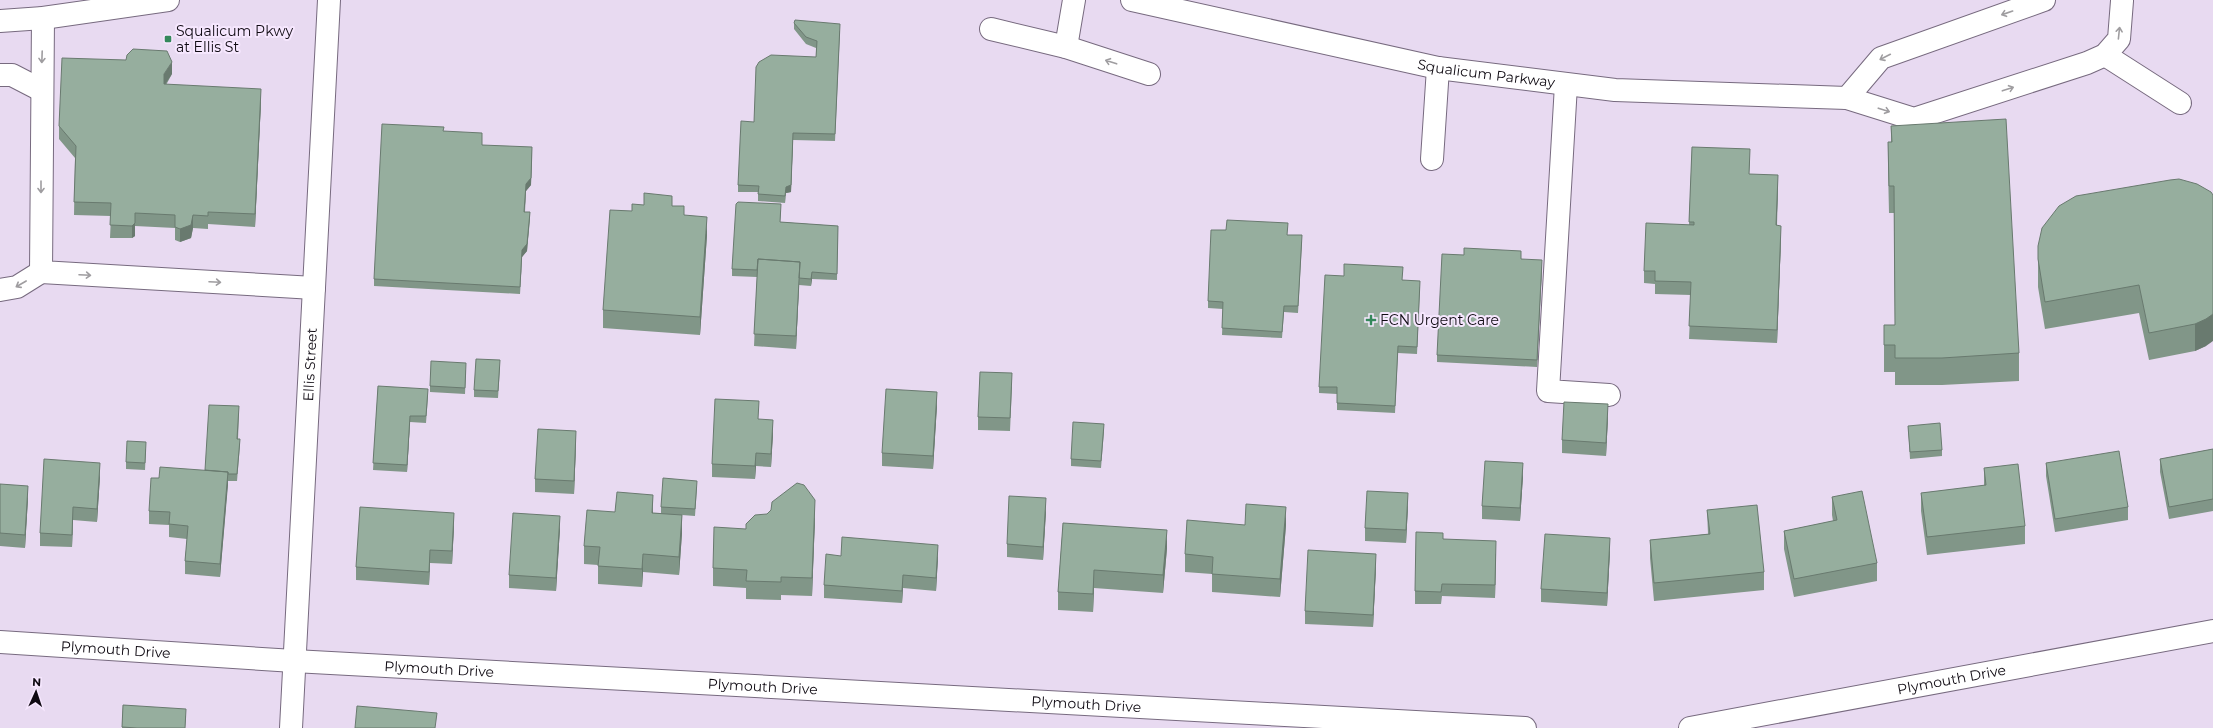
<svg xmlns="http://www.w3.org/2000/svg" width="2213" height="728" viewBox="0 0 2213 728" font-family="Montserrat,sans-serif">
	<rect width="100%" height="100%" fill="#e8daf1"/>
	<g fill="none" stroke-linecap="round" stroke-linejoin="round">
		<defs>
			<g id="minor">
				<path id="s1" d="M1132,0L1438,68L1615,90L1847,98L1914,119L2087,63L2105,55L2119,39L2122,1"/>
				<path d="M43,18L41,272L314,288"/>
				<path d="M0,21L43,18L168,0"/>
				<path d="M991,29L1066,47L1149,74"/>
				<path d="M1066,47L1074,0"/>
				<path d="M2105,55L2180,103"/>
				<path d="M0,75H12L41,90"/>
				<path d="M1566,85L1548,391L1609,395"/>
				<path d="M1847,98L1881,58L2044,0"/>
				<path d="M1432,159L1438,68"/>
				<path d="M0,290L17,287L41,272"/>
				<path id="s2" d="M0,642L294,661L1525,728"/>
				<path id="s3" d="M291,728L329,0"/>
				<path id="s4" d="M1690,728L2213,631"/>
			</g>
		</defs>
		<use href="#minor" stroke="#776a7f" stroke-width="24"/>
		<use href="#minor" stroke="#fff" stroke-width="22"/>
	</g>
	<path fill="#819688" d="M794,23L840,31L835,141L793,140L791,192L786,193L785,203L758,201V192H738V185L754,122L816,57V48L806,44L794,29Z
		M172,74L166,85L261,102L255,227L208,224V229L193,228L191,238L180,242L175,240V228L135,226V236L132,238H110L111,216L74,215L75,158L59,139V126Z
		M1891,126L2019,353V381L1942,385H1895V372H1884V325H1895L1894,213H1889L1888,169V142H1891Z
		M444,131L482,145L532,154L531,185L526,191L525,212L530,219L527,251L522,257L520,294L374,286V279Z
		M1692,147L1750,162L1749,174L1778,188L1777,225L1781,239L1777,343L1689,339L1691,295L1655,294V284L1644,283V271L1689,225Z
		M2170,180L2206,346L2195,351L2149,360L2139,313L2045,329L2038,287V246Z
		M644,205L672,206L684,215L707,235L700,335L603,328V310L632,211Z
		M781,210L780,222L838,226L837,280L812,279L811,286L799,285L796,349L754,346L757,277L732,276V269Z
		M1288,235L1302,242L1298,313L1284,312L1282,338L1222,335L1223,309L1208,308V301Z
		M1464,255L1521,259L1542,267L1537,367L1437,362V355Z
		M1403,280L1420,287L1417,354L1398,353L1395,413L1337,410V394L1319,393V387Z
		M500,367L498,398L474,397V390Z
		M466,370L465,394L430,392V386Z
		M378,386L428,396L426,423L410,422L407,472L373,470Z
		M1012,386L1010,431L978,430V417Z
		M937,405L933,469L882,466V453Z
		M239,413L238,439L240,445L237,481H228L220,577L185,574V561L187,539L169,537V525L149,524V511L205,470Z
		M1608,417L1606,456L1562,453V440Z
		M758,419L773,433L771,467L756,466L755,479L712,477V464Z
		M1908,426L1942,450V456L1910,459Z
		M1104,431L1101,468L1071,466V459Z
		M576,444L574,494L535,492V479Z
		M146,449L145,470L126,469V462Z
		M2213,449V511L2169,519L2160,472V459Z
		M2046,463L2128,507V520L2055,532L2046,476Z
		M1984,468L2025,526V544L1927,555L1921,511V493L1984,486Z
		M100,476L97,522L73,520L72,547L40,546V533Z
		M1523,476L1520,521L1482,519V506Z
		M0,484L28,498L25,548L0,546Z
		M697,487L695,516L682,515V533L679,575L643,572L642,587L598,584V565L584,564V546L615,512L661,513V507Z
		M1832,497L1877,563V581L1794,597L1784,549V531L1833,521L1832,515Z
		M1408,506L1406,543L1365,541V528Z
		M1707,510L1764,572V590L1654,601L1650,558V540L1708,534Z
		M1046,511L1043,560L1007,557V544Z
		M815,518L812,596L781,595V600L746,599V588L713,586V568L746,529Z
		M1063,523L1167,548L1163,593L1094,588L1093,612L1058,610V592Z
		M1286,525L1280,597L1212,592V574L1185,572V554Z
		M454,526L452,564L430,563L429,585L356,580V567Z
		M560,528L556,591L509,588V575Z
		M1443,539L1496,554L1495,598L1442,596L1441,604H1415V591Z
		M1610,551L1607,606L1541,602V589Z
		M841,556L938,557L936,591L903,588L902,603L824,598V585Z
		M1376,567L1373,627L1305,624V611Z
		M123,705L186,716L185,728H122Z"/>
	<path fill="#697a6f" d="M172,62V74L164,86V74Z
		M261,89V102L255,227V214Z
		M793,140L791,192L786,193L785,203L786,187Z
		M532,147L531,185L526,191L524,219L526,184Z
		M1778,175V188L1776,238V225Z
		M530,212L527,251L522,257L520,294L522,250Z
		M135,213V236L132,238V226Z
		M193,215V228L191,238L180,242V229Z
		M707,217V235L700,335V317Z
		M1781,226V239L1777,343V330Z
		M1542,260V267L1537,367V360Z
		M812,272V279L811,286V279Z
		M799,278V285L796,349V336Z
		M2213,314V341L2206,346L2195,351V324Z
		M937,392V405L933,469V456Z
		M1608,404V417L1606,456V443Z
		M410,416V422L407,472V465Z
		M773,420V433L771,467V454Z
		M576,431V444L574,494V481Z
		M756,453V466L755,479V466Z
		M100,463V476L97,522V509Z
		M1523,463V476L1520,521V508Z
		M228,472V485L220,577V564Z
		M28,486V498L25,548V535Z
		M1408,493V506L1406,543V530Z
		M653,495V513H652Z
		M1046,498V511L1043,560V547Z
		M815,500V518L812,596V578Z
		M73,507V520L72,547V535Z
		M1286,507V525L1280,597V579Z
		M454,513V526L452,564V551Z
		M682,515V533L679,575V557Z
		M560,516V528L556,591V578Z
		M1167,530V548L1163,593V575Z
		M1610,538V551L1607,606V593Z
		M1496,541V554L1495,598V585Z
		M938,545V557L936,591V578Z
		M430,550V563L429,585V572Z
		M643,554V572L642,587V569Z
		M1376,554V567L1373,627V615Z
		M1094,570V588L1093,612V594Z
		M903,575V588L902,603V591Z"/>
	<path fill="#96ae9e" stroke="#697a6f" d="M795,20L840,24L835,134L793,133L791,185L786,187L785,196L758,194L759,186L738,185L741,121L754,122L756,67L759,62L771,55L816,57L817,41L806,37L794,23Z
		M133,49L167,51L172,62L164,74V84L261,89L255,214L208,212V216L193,215L191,225L180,229L175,227V215L135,213V223L132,226L110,225L111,203L74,202L76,146L59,126L62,58L126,60L127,55Z
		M2006,119L2019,353L1942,358H1895V345H1884V325H1895L1894,186H1889L1888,142H1892L1891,126Z
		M382,124L444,127L443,131L482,133V145L532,147L531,178L526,184L524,212H530L527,244L522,250L520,287L374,279Z
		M1692,147L1750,149L1749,174L1778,175L1776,225L1781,226L1777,330L1689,326L1691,282L1655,281V271H1644L1646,223L1694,225V222H1689Z
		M2179,179L2197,184L2211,192L2213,195V314L2206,319L2195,324L2149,333L2139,285L2045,302L2038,259V246L2042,228L2059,206L2076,196L2170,180Z
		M644,193L672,196V206H684V215L707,217L700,317L603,310L610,210L632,211V204L644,205Z
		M738,202L781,204L780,222L838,226L837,274L812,272L811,279L799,278L800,262L758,259L757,270L732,269L736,204Z
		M1227,220L1288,223L1287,235H1302L1298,306H1284L1282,332L1222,328L1223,302L1208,301L1211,230H1226Z
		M1464,248L1521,251V259L1542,260L1537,360L1437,355L1442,254L1464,255Z
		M758,259L800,262L796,336L754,334Z
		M1344,264L1403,267L1402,280L1420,281L1417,347L1398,346L1395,406L1337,403V387H1319L1325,275L1344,276Z
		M476,359L500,360L498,391L474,390Z
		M431,361L466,363L465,388L430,386Z
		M980,372L1012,373L1010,418L978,417Z
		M378,386L428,389L426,416H410L407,465L373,463Z
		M886,389L937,392L933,456L882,453Z
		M715,399L759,401L758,419L773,420L771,454L756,453L755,466L712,464Z
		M1564,402L1608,404L1606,443L1562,440Z
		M209,405L239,406L237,439H240L237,474H228V472L205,470Z
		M1073,422L1104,424L1101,461L1071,459Z
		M1940,423L1942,450L1910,452L1908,426Z
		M538,429L576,431L574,481L535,479Z
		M127,441L146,442L145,463L126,462Z
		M2213,449V499L2169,507L2160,459Z
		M2119,451L2128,507L2055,519L2046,463Z
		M44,459L100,463L97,509L73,507L72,535L40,533Z
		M1485,461L1523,463L1520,508L1482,506Z
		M2018,464L2025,526L1927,537L1921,493L1986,485L1984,468Z
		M160,467L228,472L220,564L185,561L188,526L169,524L170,512L149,511L151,478H159Z
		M663,478L697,481L695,509L661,507Z
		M797,483L804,485L815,500L812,578L781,577V582L746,581L747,570L713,568L714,527L746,529V524L755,515L767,514L771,510L772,502Z
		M0,484L28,486L25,535L0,533Z
		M1367,491L1408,493L1406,530L1365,528Z
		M1862,491L1877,563L1794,579L1784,531L1837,520L1832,497Z
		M617,492L653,495L652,513L682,515L679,557L643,554L642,569L598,566L600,547L584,546L587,510L615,512Z
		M1009,496L1046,498L1043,547L1007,544Z
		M1246,504L1286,507L1280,579L1212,574L1213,557L1185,554L1187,520L1245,525Z
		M1757,505L1764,572L1654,583L1650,540L1710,534L1707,510Z
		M360,507L454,513L452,551L430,550L429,572L356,567Z
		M513,513L560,516L556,578L509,575Z
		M1063,523L1167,530L1163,575L1094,570L1093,594L1058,592Z
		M1416,532L1443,533V539L1496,541L1495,585L1442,584L1441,592L1415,591Z
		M1545,534L1610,538L1607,593L1541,589Z
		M842,537L938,545L936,578L903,575L902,591L824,585L826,554L841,556Z
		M1308,550L1376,554L1373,615L1305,611Z
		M123,705L186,709L185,728H137L122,727Z
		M357,706L437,713L435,728H355Z"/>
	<defs><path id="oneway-shaft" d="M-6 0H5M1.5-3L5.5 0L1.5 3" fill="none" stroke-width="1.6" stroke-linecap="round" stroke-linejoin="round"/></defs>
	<g stroke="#9f9da0">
		<use href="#oneway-shaft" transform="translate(2007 13) rotate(161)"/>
		<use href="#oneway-shaft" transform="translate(2119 33) rotate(-84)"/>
		<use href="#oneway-shaft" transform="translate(42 57) rotate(92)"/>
		<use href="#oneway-shaft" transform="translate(1885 57) rotate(153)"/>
		<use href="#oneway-shaft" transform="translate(1111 62) rotate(-162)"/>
		<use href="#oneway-shaft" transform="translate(2008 89) rotate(-18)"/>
		<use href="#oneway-shaft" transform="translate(1884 110) rotate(18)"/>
		<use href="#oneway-shaft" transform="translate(41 187) rotate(90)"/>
		<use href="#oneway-shaft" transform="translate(85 275) rotate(3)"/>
		<use href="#oneway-shaft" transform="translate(215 282) rotate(3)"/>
		<use href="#oneway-shaft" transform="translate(21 284) rotate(150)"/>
	</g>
	<g fill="#34885b" stroke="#f6e7fe" stroke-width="1.5">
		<rect x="164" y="35" width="8" height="8" rx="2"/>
		<path d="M1369 314h4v4h4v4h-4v4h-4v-4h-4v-4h4z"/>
	</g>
	<g text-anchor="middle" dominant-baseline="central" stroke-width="4" stroke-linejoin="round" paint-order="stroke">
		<g font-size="14" fill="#0f0a12" stroke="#f6e7fe" text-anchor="start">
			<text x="176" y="31">Squalicum Pkwy<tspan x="176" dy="16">at Ellis St</tspan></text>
			<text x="1380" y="320">FCN Urgent Care</text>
		</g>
		<g font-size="14" fill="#0f0a12" stroke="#f6e7fe">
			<text stroke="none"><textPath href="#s1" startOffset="362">Squalicum Parkway</textPath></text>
			<text stroke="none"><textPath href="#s3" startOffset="364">Ellis Street</textPath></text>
			<text stroke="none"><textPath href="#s2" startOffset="116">Plymouth Drive</textPath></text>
			<text stroke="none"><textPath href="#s2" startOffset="440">Plymouth Drive</textPath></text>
			<text stroke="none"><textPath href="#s4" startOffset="266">Plymouth Drive</textPath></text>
			<text stroke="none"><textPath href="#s2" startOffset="764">Plymouth Drive</textPath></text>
			<text stroke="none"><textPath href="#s2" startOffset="1088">Plymouth Drive</textPath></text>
		</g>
	</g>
	<g transform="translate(36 692) rotate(3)" stroke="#f6e7fe" stroke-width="3" paint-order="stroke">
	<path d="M0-3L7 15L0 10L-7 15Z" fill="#0f0a12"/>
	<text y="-6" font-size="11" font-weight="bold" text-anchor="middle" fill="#0f0a12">N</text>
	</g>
</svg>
